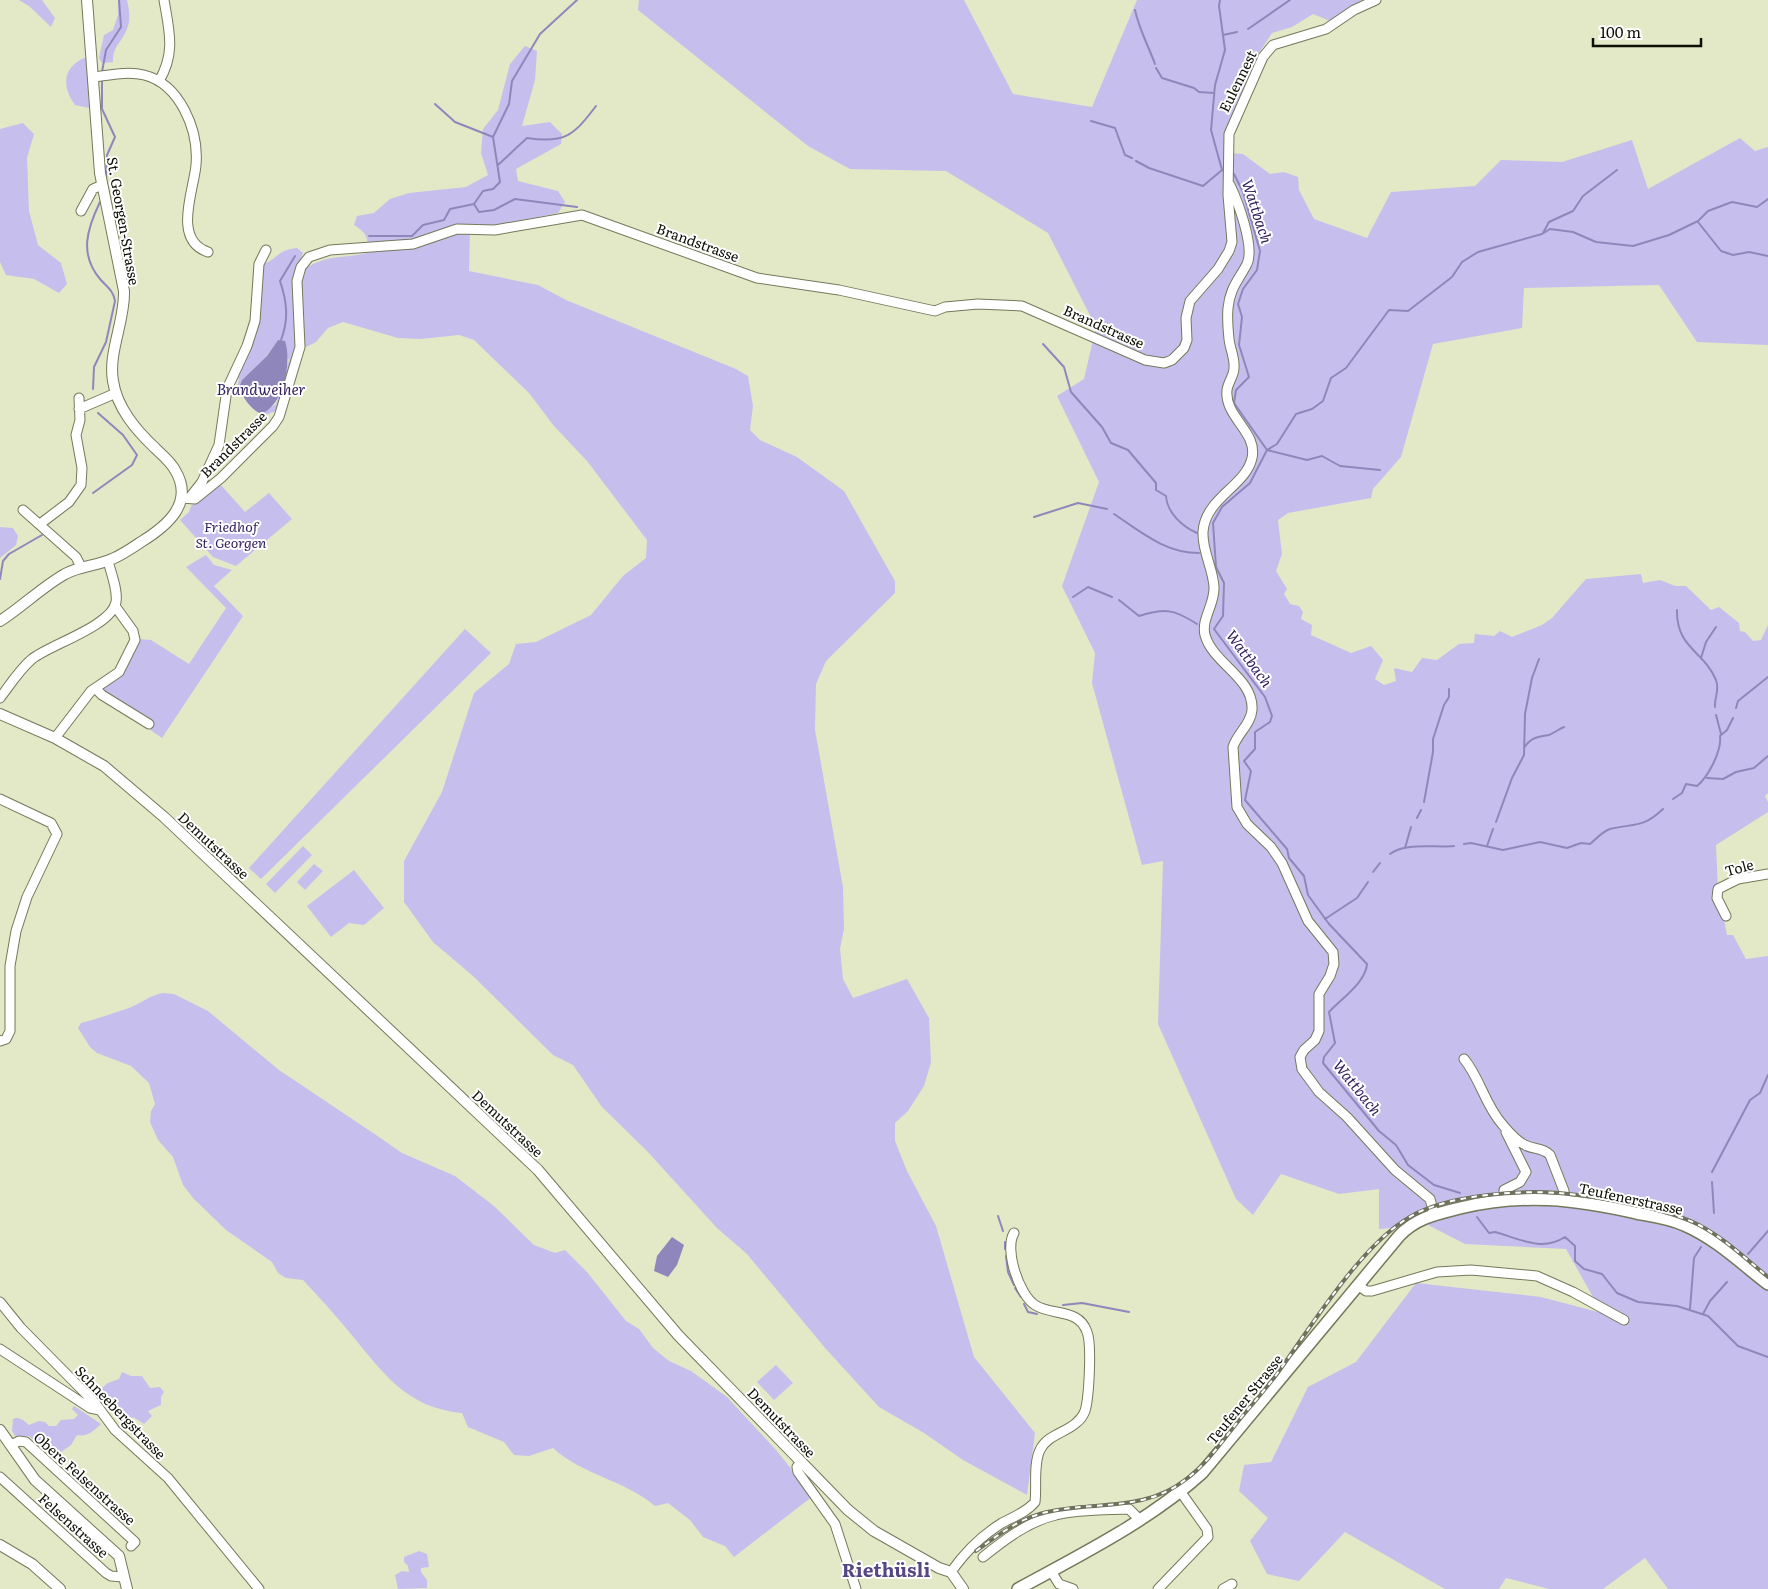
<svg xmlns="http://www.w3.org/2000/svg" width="1768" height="1589" viewBox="0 0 1768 1589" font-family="Literata,serif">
	<rect width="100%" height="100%" fill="#e3e8c7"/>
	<path fill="#c6bfed" d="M19,0H42L55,18L51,27L29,6Z
		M118,0H127C129,9 131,20 127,29C122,42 112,47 113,62L102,63L99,58L104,35L113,30L118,15Z
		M639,0H964L1013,94L1092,107L1137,0H1368L1330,21L1313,14L1292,27L1272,33L1259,53L1260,60L1227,153L1243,154L1270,174L1284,172L1298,177L1299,190L1314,219L1367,238L1391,192L1475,186L1501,160L1562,162L1632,140L1648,189L1740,138L1755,151L1768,147V345L1697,342L1659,285L1524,288L1522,328L1433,344L1401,457L1373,489L1371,498L1288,513L1278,520L1282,554L1276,571L1287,589L1284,594L1290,604L1299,606L1303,612L1301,619L1312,625L1311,635L1351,653L1371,646L1383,660L1375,679L1384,685L1396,681L1394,668L1412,672L1422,658L1437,660L1459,644L1474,643L1475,634L1494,636L1500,631L1512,637L1542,625L1552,618L1586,579L1641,574L1643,583L1660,580L1675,586H1686L1711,610L1719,607L1739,623L1740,631L1745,632L1753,641L1761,640L1768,625V793L1765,796L1768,802V812L1716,845L1718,889L1727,935H1733L1746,959L1768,956V1589H1668L1645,1558L1603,1589H1549L1506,1578L1499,1589H1445L1345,1532L1299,1581L1267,1574L1250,1541L1268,1518L1239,1491L1244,1465L1271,1462L1308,1387L1356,1362L1416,1283L1541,1297L1602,1313L1566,1249L1465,1244L1428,1225L1379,1229V1189L1339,1194L1281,1174L1253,1215L1236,1199L1158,1024L1163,861L1142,865L1092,683L1095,653L1062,586L1099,482L1057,396L1084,379L1096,327L1048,233L946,171L850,169L808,146L638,10Z
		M525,46L537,51L535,80L522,126L550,122L562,134L561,144L516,169L518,181L558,191L565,202L558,213L470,231L469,271L538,285L566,300L736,369L748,376L753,406L750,430L760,440L797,457L844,491L895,581V593L826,661L816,684L815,730L843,887L844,929L840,949L843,979L853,998L907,979L929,1018L931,1062L924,1086L908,1111L895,1123V1141L907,1171L936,1226L974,1357L1035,1433L1027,1495L963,1460L924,1433L879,1407L826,1349L747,1254L717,1228L647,1151L602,1107L573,1065L553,1055L473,976L433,942L404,902V861L442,792L474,693L509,664L516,644L536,642L591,615L623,576L646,558L647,540L587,461L554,426L529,393L474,340L459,335L421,339L398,338L343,322L328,328L316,342L296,352L281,409L263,416L262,414L276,404L289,360L278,340L266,357L242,380L239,387H237L239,379L236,378L249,349L260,265C278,261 275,250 297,248L303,253L300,261L306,268C329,254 342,259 367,253C369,238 367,233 354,225L357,216L374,213L390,199L409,193L466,187L488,175L481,153L483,129L498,110L510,64Z
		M84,58H87L89,108L75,105C62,87 62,68 84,58Z
		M23,123L34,134L27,158L29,211L38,245L61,263L67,284L59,293L34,279L6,275L0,262V129Z
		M221,485L245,512L269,493L292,519L236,566L213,557L180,520L189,512L191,506Z
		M0,527L13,528L18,536L16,545L0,558Z
		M206,555L214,565L232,570L214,586L243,616L162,738L149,729L153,723L102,689L138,639L151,640L189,664L226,608L186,567Z
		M465,629L491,653L261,879L249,868Z
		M303,846L312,855L275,893L266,884Z
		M314,864L323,871L305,890L297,882Z
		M354,870L384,908L364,925L349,923L331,937L307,906Z
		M162,993L174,994L208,1011L279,1070L379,1137L402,1153L455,1176L494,1206L534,1245L555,1253L565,1250L587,1272L626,1321L639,1329L653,1348L669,1361L691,1371L727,1397L776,1450L813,1496L734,1557L725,1546L703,1537L690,1520L668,1503L655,1506C625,1480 584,1476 553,1448L529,1456L514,1455L504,1442L468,1427L462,1413C407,1408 384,1374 351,1334C336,1316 320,1298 303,1280L286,1278L278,1273L272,1262L226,1230L193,1198L183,1185L173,1157L158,1140L150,1122L151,1111L155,1104L149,1083L131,1066L97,1053L90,1047L78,1028L81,1023C97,1019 111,1014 126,1009C139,1005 148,996 162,993Z
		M776,1365L793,1383L774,1400L757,1382Z
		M122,1372L131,1376H142L150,1388L160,1387L164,1392L161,1397V1405L148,1411L152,1416L144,1424L133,1417L126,1426L104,1401L94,1394L108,1383L119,1379Z
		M74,1406L101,1424C94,1431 87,1437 77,1435L71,1445L61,1452L55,1450L47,1451L29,1436L16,1437L12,1431L13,1419C19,1416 24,1421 29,1425L39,1421L45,1422L49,1426H56L61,1420L74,1419L78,1415L72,1409Z
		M419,1551L427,1554L429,1567L421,1568V1572L427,1580V1588L398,1589L395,1575L402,1571L409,1572L408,1566L404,1562V1557Z"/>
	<path fill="#8f87bb" d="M278,340L285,341C292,362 284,404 262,414C251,410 243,398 239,387L242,380L267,356Z
		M672,1237L684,1245L677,1265L668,1277L654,1271L657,1256Z"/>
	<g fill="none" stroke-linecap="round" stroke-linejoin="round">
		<path stroke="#8f87bb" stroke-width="2" d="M1220,0L1219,6L1225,50L1215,85L1211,130L1222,170L1226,171
			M1135,10C1139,29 1148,45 1155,64
			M1248,29L1290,0
			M1223,35L1237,32
			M1156,68L1162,78L1194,88L1199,92L1214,93
			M102,72L106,50L121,27L119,0
			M102,79V109L115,137L107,155L106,182
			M435,104L455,122L493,137
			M1091,121L1115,128L1125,155L1132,158
			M1136,161L1149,168L1203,186L1222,170
			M498,165L527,138C565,144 574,135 596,106
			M1230,173L1234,174L1243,192L1260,251L1257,270L1243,289L1238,304L1242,317L1239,345L1249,377L1236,390L1234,403L1267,450L1250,483L1222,507L1213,523L1216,567L1224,583L1223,616L1214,629L1265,697L1272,716L1270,722L1255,732V749L1244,761L1251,771L1245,800L1287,849L1289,858L1304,876L1308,895L1329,924L1367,964C1366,982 1341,999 1329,1012L1335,1043L1324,1057L1323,1063L1379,1131L1396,1145L1408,1165L1434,1185L1460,1193
			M474,204L483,191L493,189L500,182L493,137L509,104L512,81L540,34L577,0
			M1698,222L1721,251L1733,255L1749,252L1768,256
			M1543,233L1549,222L1573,211L1583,196L1617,170
			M369,236H412L423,225L444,220L450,209L474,204L479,212L494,210L515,199L577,207
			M281,340C289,319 287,302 280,281L295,256
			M1043,344L1064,367L1071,392L1102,427L1111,443L1128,450L1156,483V490L1166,496C1167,513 1183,527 1197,533
			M93,389L94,367L106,342L115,301C114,291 106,286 100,279C79,254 87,229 100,202
			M1267,450L1277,444L1296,414L1312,409L1323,401L1331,378L1346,368L1389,310L1408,311L1452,277L1462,262L1478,252L1542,234L1550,229L1573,232L1596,242L1633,246L1669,235L1698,221L1708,211L1732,202L1757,207L1768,199
			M1267,450L1307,460L1322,456L1340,466L1380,470
			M93,493L132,465L137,455L123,435L98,413
			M1114,514C1141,532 1165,553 1199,553
			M1034,517L1078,503L1107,509
			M0,579L3,561L9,554L42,535
			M1073,597L1088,587L1112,597
			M1119,600L1139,616C1165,608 1174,609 1197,624
			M1677,610C1676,648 1704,651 1716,680C1720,691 1714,698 1715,707
			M1701,658L1706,642L1716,627
			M1736,708L1738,701L1768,677
			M1716,715L1721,734
			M1524,748C1531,737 1538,737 1549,735C1554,733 1559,729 1564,727
			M1707,778L1723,779L1736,772L1754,768L1768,756
			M1673,799L1682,793L1686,784L1697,786C1708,777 1722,751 1720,736L1727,730L1733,718
			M1424,802L1433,752V739L1444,705L1449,697V689
			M1417,818L1421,810
			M1496,822L1512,778L1524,755L1525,714L1532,678L1539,659
			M1464,844L1471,843L1503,850L1540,842L1567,848L1581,843L1590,844C1596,839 1603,831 1610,829C1634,823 1642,829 1663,809
			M1487,846L1493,829
			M1405,848L1411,827
			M1390,854C1405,842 1435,848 1454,846
			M1373,872L1380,863
			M1325,919L1357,898L1368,882
			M1712,1172L1750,1100L1760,1093L1768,1075
			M1712,1182L1714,1213
			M998,1216L1003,1231
			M1477,1217L1489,1233L1495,1232C1520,1239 1542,1252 1565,1237L1575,1246V1261L1584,1269L1602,1274L1617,1293L1638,1302L1677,1306L1708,1316L1738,1346L1768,1357
			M1005,1242V1249
			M1748,1254L1768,1231
			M1006,1256L1008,1272L1014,1285
			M1015,1288L1021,1297
			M1024,1304L1028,1312L1037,1314
			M1063,1305L1082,1303L1129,1312
			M1690,1309L1694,1258L1701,1247
			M1703,1314L1710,1301L1727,1282"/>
		<defs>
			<path id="minor" d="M94,77C110,75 128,71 144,75C180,84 199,130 196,165C194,190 172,240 208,252
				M159,81C176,53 169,30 164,0
				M1230,185C1238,202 1255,247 1247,264C1238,281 1230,288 1228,308C1227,318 1228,329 1229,339C1230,349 1235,358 1234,368C1234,376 1228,382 1227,390C1224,417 1258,432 1252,458C1246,486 1205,498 1203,532C1202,551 1213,568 1214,587C1215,604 1201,619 1205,635C1213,664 1254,678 1252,710C1251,724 1237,734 1233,747L1237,807L1247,824L1271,847L1282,863L1308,921L1333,952L1334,964L1330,976L1319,994V1031L1315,1040L1304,1050L1300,1057L1302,1069L1319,1092L1347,1117L1395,1170L1430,1199L1434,1214
				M81,211L93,189L102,185
				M79,409L116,393
				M191,496L202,482L219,445L227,389L247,346L255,321L259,264L266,250
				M181,498L195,499L221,478L273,426L279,417L300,347L297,281L301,267L309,257L330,250L413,244L457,229L495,230L582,215L757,278L839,290L935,311L945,307L978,304L1022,306L1145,360L1164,363L1172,360L1184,348L1187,340L1186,318L1190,301L1218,269L1229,251L1232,242L1228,195L1229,134L1263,57L1273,45L1326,29L1354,10L1376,0
				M23,510L76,557L81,567
				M40,524L69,502L81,485L82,468L76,435L80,420L79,398
				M96,689L102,695L149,724
				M0,698C10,685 19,670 32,659C49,645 112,626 116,602C118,590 111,573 108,561
				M55,738L91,691L119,672L135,640L133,631L115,606
				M0,799L51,823L57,834L27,897L16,931L10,966V1031L6,1039L0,1041
				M1726,916L1717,898L1718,889L1738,879L1768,874
				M1464,1059C1480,1078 1485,1105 1502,1124C1508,1131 1516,1141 1525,1145C1534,1150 1542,1147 1550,1155L1564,1191V1199
				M1504,1199V1190L1520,1182L1526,1172L1506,1132
				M1358,1285L1366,1291H1372L1437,1272L1471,1270L1537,1276L1573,1292L1624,1320
				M0,1302L21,1328L95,1403L115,1430L168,1478L259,1589
				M0,1349L90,1408L100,1410
				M11,1445L19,1441L26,1442L135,1542L131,1546
				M801,1462L797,1467L798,1472L835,1524L856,1589
				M0,1477L106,1573L111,1576L123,1577
				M983,1557C1004,1540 1029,1521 1056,1515C1079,1509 1105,1510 1129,1509L1139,1519
				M1051,1571L1059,1584L1073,1589
				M951,1572C965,1552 981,1536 1002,1523C1013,1517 1027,1512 1035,1502C1037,1487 1033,1464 1040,1450C1047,1435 1065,1433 1076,1423C1080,1420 1083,1416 1085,1411C1089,1398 1092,1344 1087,1332C1079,1308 1052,1316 1035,1305C1019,1295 1004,1249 1014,1233
				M1158,1589L1208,1537L1207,1529L1180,1491
				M1223,1589L1232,1584"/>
			<path id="tertiary" d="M0,621C22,607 42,587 65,574C80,566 96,566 112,559C122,555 132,548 141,542C167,526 195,503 175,470C170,461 162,455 155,448C136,430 117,408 113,381C108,352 125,321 124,291L100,173L87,0
				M0,714L55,738L104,766L164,817L538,1170L678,1335L848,1510L874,1531L939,1568L951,1572L963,1589
				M0,1430L35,1480L119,1556L127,1589
				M0,1545L32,1564L60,1589"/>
			<path id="secondary" d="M1018,1589C1080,1555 1149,1521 1202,1473L1399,1236C1416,1218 1436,1214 1460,1208C1523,1193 1574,1199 1636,1213C1652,1216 1669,1218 1684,1225C1715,1238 1742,1264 1768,1284"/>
		</defs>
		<use href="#minor" stroke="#74795b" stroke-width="11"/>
		<use href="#tertiary" stroke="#74795b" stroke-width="12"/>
		<use href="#secondary" stroke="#74795b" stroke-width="14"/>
		<use href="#minor" stroke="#fff" stroke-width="9"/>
		<use href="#tertiary" stroke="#fff" stroke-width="10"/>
		<use href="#secondary" stroke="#fff" stroke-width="11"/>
		<defs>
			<path id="rail" d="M976,1551C998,1535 1020,1518 1047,1512C1094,1501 1144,1512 1185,1480C1207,1464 1223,1440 1240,1419C1253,1403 1267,1388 1279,1371C1314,1323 1364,1239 1417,1213C1453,1195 1518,1190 1559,1193C1596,1196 1666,1208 1699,1225C1724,1238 1746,1259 1768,1277"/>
		</defs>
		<use href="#rail" stroke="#6e725d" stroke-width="4"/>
		<use href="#rail" stroke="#fff" stroke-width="2" stroke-dasharray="5.5" stroke-linecap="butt"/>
	</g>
	<g text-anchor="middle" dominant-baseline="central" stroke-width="4" stroke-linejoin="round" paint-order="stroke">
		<g font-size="14" fill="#0d0f05" stroke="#fff">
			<text transform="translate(1237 81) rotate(-64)">Eulennest</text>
			<text transform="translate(124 221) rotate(80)">St. Georgen-Strasse</text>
			<text transform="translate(698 242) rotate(20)">Brandstrasse</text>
			<text transform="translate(1104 326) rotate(24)">Brandstrasse</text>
			<text transform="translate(233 444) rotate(-45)">Brandstrasse</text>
			<text transform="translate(214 845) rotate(43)">Demutstrasse</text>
			<text transform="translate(1739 867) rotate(-15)">Tole</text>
			<text transform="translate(508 1123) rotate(43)">Demutstrasse</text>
			<text transform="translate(1631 1198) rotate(12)">Teufenerstrasse</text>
			<text transform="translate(1244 1399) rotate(-51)">Teufener Strasse</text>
			<text transform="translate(121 1412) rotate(46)">Schneebergstrasse</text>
			<text transform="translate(782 1422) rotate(46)">Demutstrasse</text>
			<text transform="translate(85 1478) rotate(42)">Obere Felsenstrasse</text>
			<text transform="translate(74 1525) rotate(42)">Felsenstrasse</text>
		</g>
		<g font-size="14" font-style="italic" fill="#301f5e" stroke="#fff">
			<text x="231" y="526">Friedhof<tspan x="231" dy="16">St. Georgen</tspan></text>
		</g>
		<g font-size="15" font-style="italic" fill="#2f1d5c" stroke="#fff">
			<text transform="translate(1258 211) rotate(72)">Wattbach</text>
			<text x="261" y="388">Brandweiher</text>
			<text transform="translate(1250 658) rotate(54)">Wattbach</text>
			<text transform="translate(1358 1087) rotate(51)">Wattbach</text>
		</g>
		<g font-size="19" font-weight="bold" fill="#544785" stroke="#fff">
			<text x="886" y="1569">Riethüsli</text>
		</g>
	</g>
	<path d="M1593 38v8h108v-8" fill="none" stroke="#0d0f05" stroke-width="2.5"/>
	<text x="1600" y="38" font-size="15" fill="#0d0f05" stroke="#ffffff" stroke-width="4" paint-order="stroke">100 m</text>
</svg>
